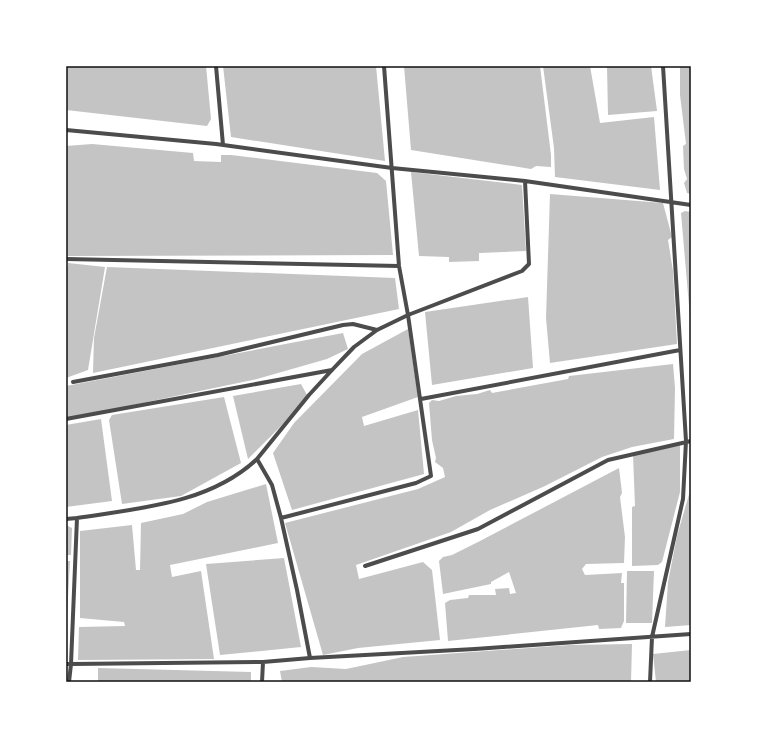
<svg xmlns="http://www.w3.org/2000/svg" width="757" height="748" viewBox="0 0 757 748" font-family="Mulish,sans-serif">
	<rect width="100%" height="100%" fill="#fff"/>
	<path fill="#c4c4c4" d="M66,66H206L211,119L207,126L66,110Z
		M223,66H376L385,161L231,137Z
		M404,66H540L551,155V167L536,166L531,169L411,150Z
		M543,66H590L600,123L654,117L660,190L555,177L554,148Z
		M607,66H651L657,111L608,115Z
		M680,66H691V194L687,193L684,183L687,179L684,169L683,146L686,144L680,95Z
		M92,144L193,153L194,161L221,162V155H231L377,173L386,181L393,255L66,256V146Z
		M411,172L522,185L526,251L479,253V261L449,262V257L419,256Z
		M550,194L663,203L672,237L668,240L673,271L677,344L550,363L546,318Z
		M685,211L691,212V329L681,213Z
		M68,263L105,267L88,370L66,378V267H68Z
		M107,267L395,278L399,309L93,373L94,338Z
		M528,297L533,368L432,385L425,312Z
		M408,329L418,397L362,417L364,426L418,410L424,474L292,510L273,453L294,423L362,354Z
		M343,333L348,349L327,359L257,379L66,419V386Z
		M673,364L675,388L674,439L632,447L602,457L545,486L490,510L451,532L356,565L359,579L423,562L432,570L440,640L358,648L323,655L285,523L418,489L445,477L443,468L435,462L436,458L432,440L429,403L432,400L439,401L456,396L477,394L490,390L492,393L568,379L569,376Z
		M301,384L307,395L282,425L248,459L233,396Z
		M224,397L241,463L181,496L122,504L109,420L112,415Z
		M101,419L112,501L66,507V425Z
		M680,445V492L662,562L658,565L632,566V507L635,506L633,455Z
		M619,468L622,493L620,497L625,537L624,563L586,564L582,569L585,575L622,573L621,583H624V621L621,628L599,629L598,625L448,641L445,603L450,600L468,598L469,595H496L495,589L509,588L510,594L516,593L509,572L491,582V584L443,594L439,561L443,557L452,555L480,541Z
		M266,484L278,543L170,565L172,577L201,571L214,659L78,660L79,627L125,626L124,622L80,618V531L132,525L136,570H140L141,523L183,514L207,502Z
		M690,491L691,625L665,627L668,582L677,536Z
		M66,525L72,528L71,555H66Z
		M284,558L301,647L220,655L206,564Z
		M66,561H70L67,615H66Z
		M627,571H654L652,623H626Z
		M632,644L631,682H282L280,671L311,667L346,669L403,657L570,645Z
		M691,650V682H656L653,654Z
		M98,668L251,672V682H98Z"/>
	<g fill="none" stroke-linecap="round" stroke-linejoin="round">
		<path stroke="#4c4c4c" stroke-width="4" d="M216,66L223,145
			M66,130L216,144L392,168L525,181L691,205
			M66,259L399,266
			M73,382L218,355L343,325L353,324L377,330
			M421,399L680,350
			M66,419L332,370
			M257,459L272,485L281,518L297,590L310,658L263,662L71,664L77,518C140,508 209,504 257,459Z
			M257,459L309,395L332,370L354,347L377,330L408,315L522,271L529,264L525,181
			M281,518L416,483L431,476L408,315L399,266L384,66
			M66,519L77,518
			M365,566L478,529L608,460L691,441
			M310,658L475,649L691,634
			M66,664H71L69,682
			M262,682L263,662
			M650,682L652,637L683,499L686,441L663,66"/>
	</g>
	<rect width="757" height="748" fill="none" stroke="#ffffff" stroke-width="134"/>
	<rect x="67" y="67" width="623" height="614" fill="none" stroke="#111" stroke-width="1.5"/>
</svg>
